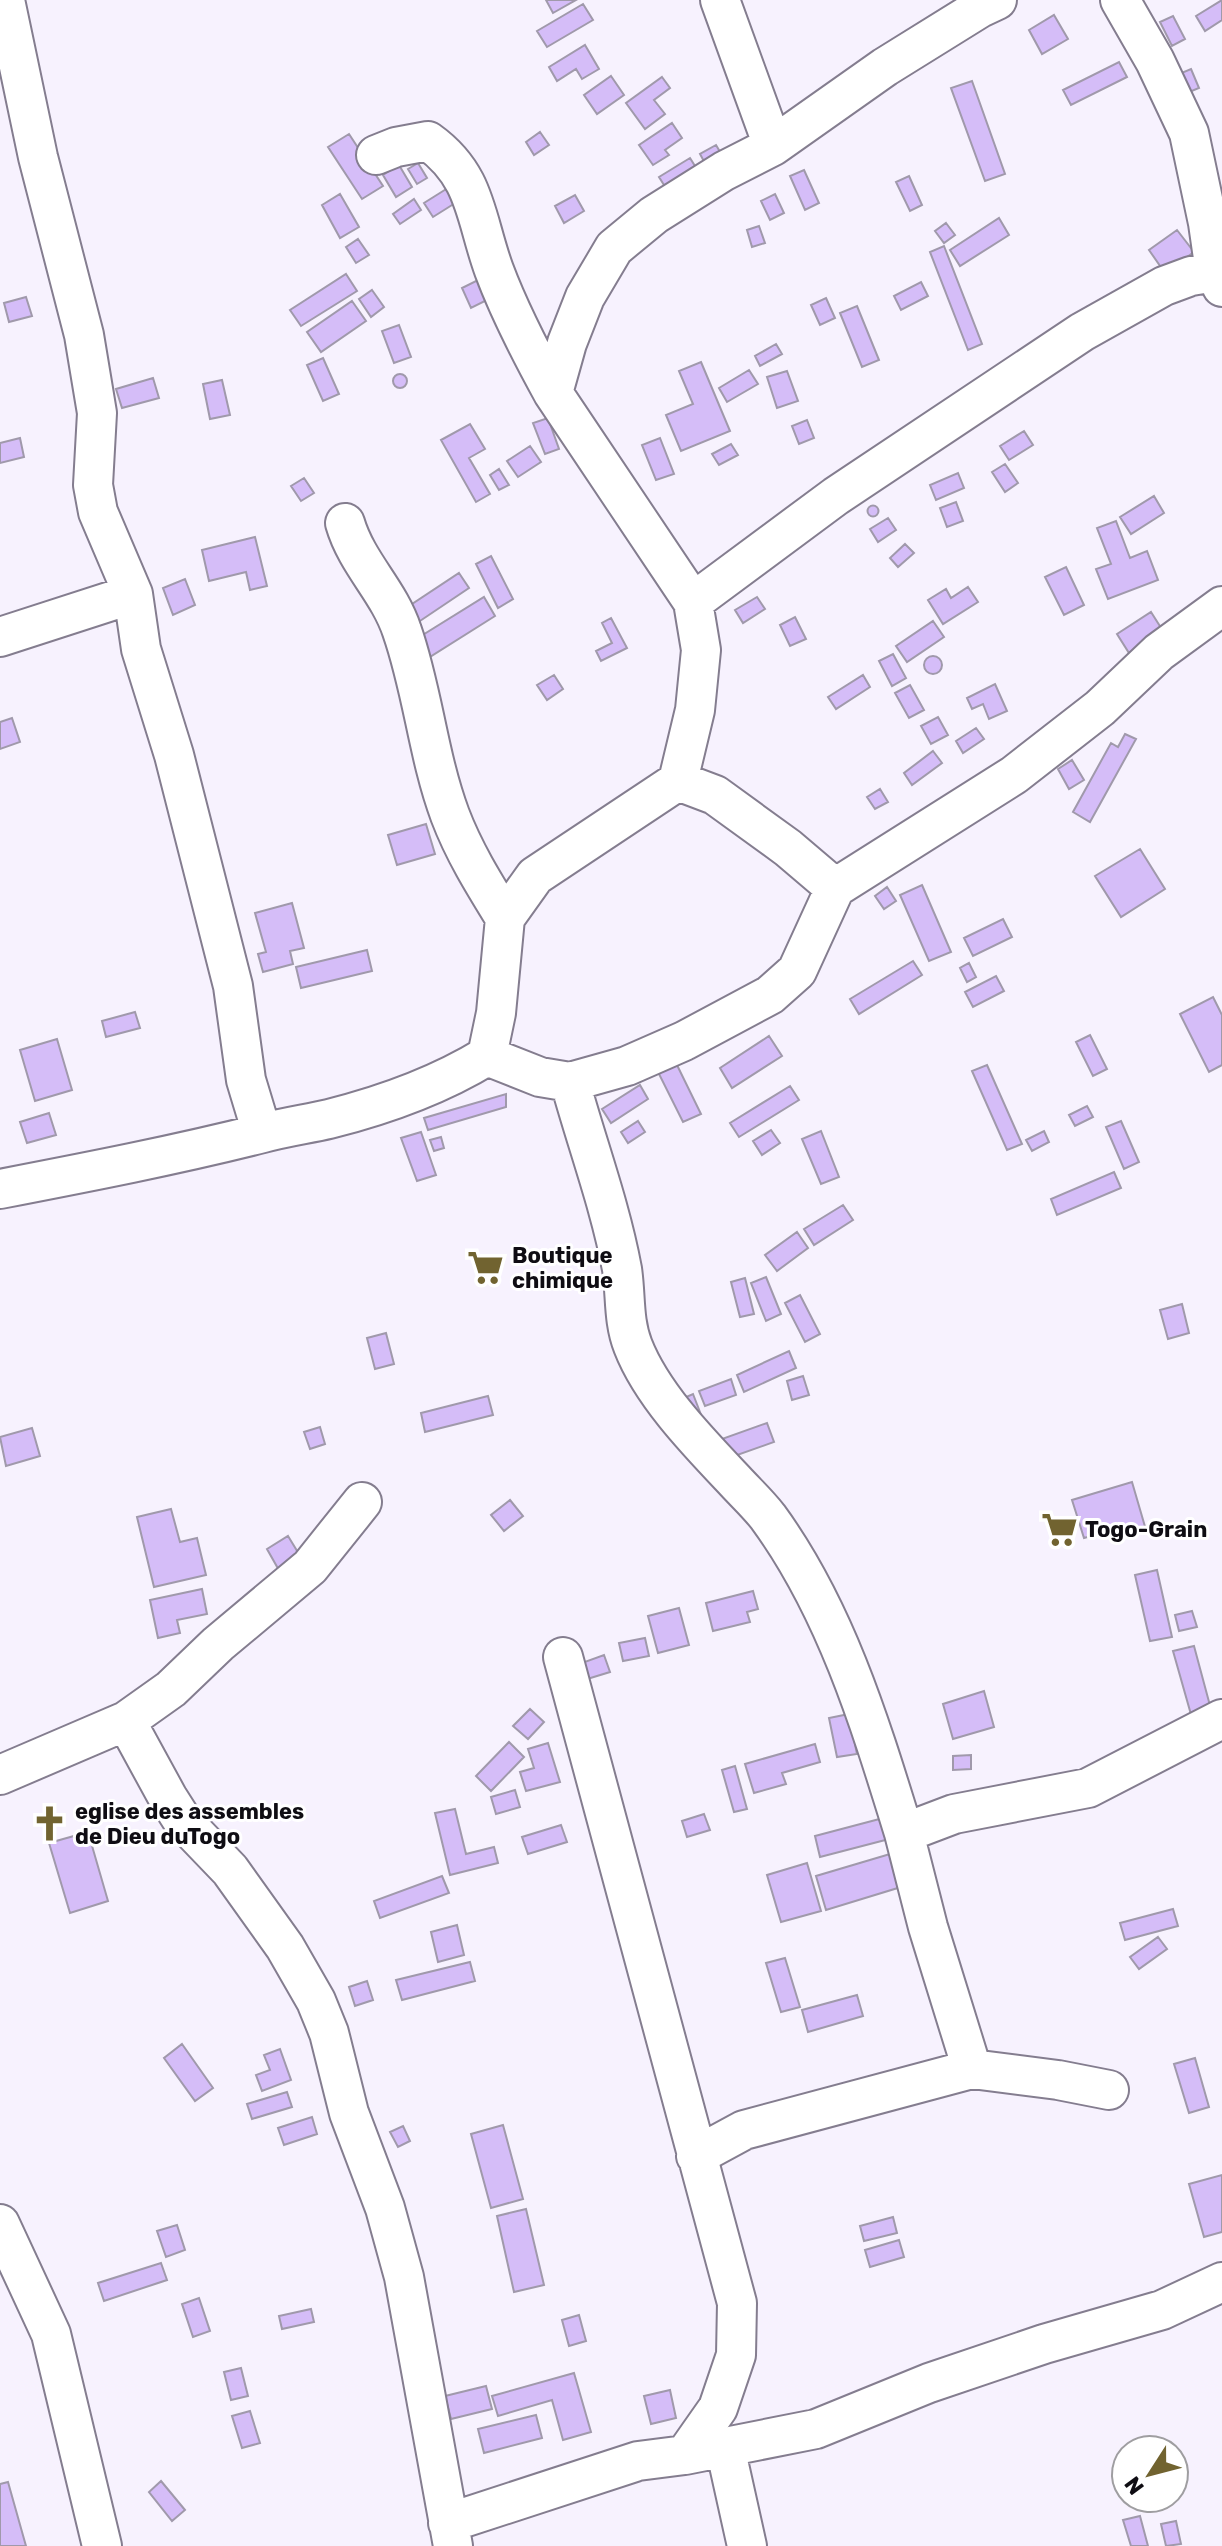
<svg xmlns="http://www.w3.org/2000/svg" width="1222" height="2546" viewBox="0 0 1222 2546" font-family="Rubik,sans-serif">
	<rect width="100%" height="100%" fill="#f7f2fe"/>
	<path fill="#d5bdf8" stroke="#a099ab" stroke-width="2" d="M546,0H576L553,13Z
		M1222,0V20L1205,31L1196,16Z
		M583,4L593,20L547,47L537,31Z
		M1054,15L1068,39L1042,54L1029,30Z
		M1173,16L1185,39L1172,46L1160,22Z
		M585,45L599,69L582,79L576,69L557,81L549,67Z
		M1119,62L1127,77L1071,105L1063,90Z
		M1191,69L1199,88L1187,93L1179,74Z
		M611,76L624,95L597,114L584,95Z
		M662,77L670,88L654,100L665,114L645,129L626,103Z
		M972,81L1005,174L985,181L951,88Z
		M672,123L682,138L665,150L669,155L653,165L639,145Z
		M540,132L549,145L534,155L526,142Z
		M349,134L383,186L362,199L328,147Z
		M716,145L723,157L707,167L700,154Z
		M690,158L700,174L669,193L659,177Z
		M418,163L427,178L417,184L408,169Z
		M399,165L412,187L396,197L383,175Z
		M804,170L819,203L805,210L790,176Z
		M909,176L922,205L910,211L896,182Z
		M451,186L460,200L433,217L424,203Z
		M340,194L359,227L340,238L322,205Z
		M775,194L784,213L770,220L761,201Z
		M575,195L584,211L564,223L555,206Z
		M414,199L421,210L400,224L393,214Z
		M999,218L1009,235L960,266L950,250Z
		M946,223L955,235L944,243L935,231Z
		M759,226L765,243L752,247L747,230Z
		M1177,230L1194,252L1165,273L1149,250Z
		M358,239L369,255L356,263L346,247Z
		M944,246L982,344L968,350L930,252Z
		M346,274L357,291L301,326L290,310Z
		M486,276L495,296L471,308L462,288Z
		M921,282L928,296L901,310L894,296Z
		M372,290L384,307L371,317L359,299Z
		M26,297L32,316L9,322L4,303Z
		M826,298L835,318L820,325L811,305Z
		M352,301L366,321L321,352L307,332Z
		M857,306L879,360L862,367L840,313Z
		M399,325L411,357L394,363L382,331Z
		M776,344L782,354L760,366L755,356Z
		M323,358L339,394L323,401L307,365Z
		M701,362L730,431L681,451L666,415L693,404L679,371Z
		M749,370L758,384L727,402L719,388Z
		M787,371L798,401L777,408L767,377Z
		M393 381a7 7 0 1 1 14 0a7 7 0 1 1-14 0Z
		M153,378L159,398L122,408L116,389Z
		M222,380L230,415L210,419L203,384Z
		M548,418L559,449L545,454L533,423Z
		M807,420L814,438L799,444L792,426Z
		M470,424L485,449L469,458L490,494L476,502L441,440Z
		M1024,431L1033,445L1009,460L1000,446Z
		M20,438L24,457L0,463V443Z
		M660,438L674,474L656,480L642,445Z
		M731,444L738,455L719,465L712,454Z
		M530,446L541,462L518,477L507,461Z
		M1005,464L1018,483L1005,492L992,472Z
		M499,469L509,485L499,490L490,475Z
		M958,473L964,488L936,500L930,485Z
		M304,478L314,493L301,501L291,486Z
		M1154,496L1164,513L1131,534L1120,517Z
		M956,502L963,521L947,527L940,508Z
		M867.5 511a5.5 5.5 0 1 1 11 0a5.5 5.5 0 1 1-11 0Z
		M888,518L896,530L878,542L870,529Z
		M1116,521L1130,558L1147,551L1158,580L1108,599L1096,569L1111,564L1097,528Z
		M255,537L267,586L250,590L246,572L209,581L202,550Z
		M905,544L914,553L898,567L890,558Z
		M491,556L513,599L498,608L476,564Z
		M1066,567L1084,605L1064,615L1045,577Z
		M459,573L469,588L414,625L403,610Z
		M185,579L195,605L173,615L163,588Z
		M968,587L978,602L943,624L928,600L946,589L951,598Z
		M484,597L495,616L425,660L413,641Z
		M757,597L765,609L743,623L735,610Z
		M1151,612L1163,631L1129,653L1117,634Z
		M795,617L806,639L790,646L780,625Z
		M611,618L627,648L601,661L596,651L612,643L602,623Z
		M933,621L944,637L907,662L896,646Z
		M893,654L906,678L892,686L879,661Z
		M924 665a9 9 0 1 1 18 0a9 9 0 1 1-18 0Z
		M554,675L563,689L547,700L537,685Z
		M863,675L870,687L836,709L828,697Z
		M995,684L1007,711L989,719L983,704L972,709L967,698Z
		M910,685L924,710L909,718L895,693Z
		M938,717L948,735L931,744L921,726Z
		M12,718L20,742L0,749V722Z
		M976,728L984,739L963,753L956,741Z
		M1125,734L1136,739L1090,822L1073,812L1111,743L1118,747Z
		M933,751L942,763L912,785L904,773Z
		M1072,760L1084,780L1069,789L1058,769Z
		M880,789L888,802L875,809L867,797Z
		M426,824L435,854L397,865L388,835Z
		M1140,849L1165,889L1121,917L1095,876Z
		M922,885L951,952L929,961L900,895Z
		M887,887L896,901L884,909L875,896Z
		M292,903L304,948L290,951L293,964L263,972L258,954L266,952L255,913Z
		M1003,919L1012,937L973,956L964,938Z
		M367,950L372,971L301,988L296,967Z
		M913,961L922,975L859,1014L850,999Z
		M969,963L976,977L967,982L960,968Z
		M996,976L1004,991L973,1007L965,992Z
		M1213,997L1222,1015V1065L1209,1072L1180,1014Z
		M135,1012L140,1028L106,1037L102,1021Z
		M1090,1035L1107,1069L1093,1076L1076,1042Z
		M769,1036L782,1056L732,1088L720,1068Z
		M57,1039L72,1090L35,1101L20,1050Z
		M676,1063L701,1114L683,1122L658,1072Z
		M987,1065L1022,1144L1007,1150L972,1071Z
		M640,1085L648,1099L611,1123L602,1109Z
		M790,1086L799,1100L739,1137L730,1123Z
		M506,1094V1107L428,1130L424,1118Z
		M1087,1106L1093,1117L1075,1126L1069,1115Z
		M49,1113L56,1135L27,1143L20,1122Z
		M638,1121L645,1132L628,1143L621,1132Z
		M1121,1121L1139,1162L1124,1169L1106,1127Z
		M771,1130L780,1143L762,1155L753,1141Z
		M821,1131L839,1177L821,1184L802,1139Z
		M1044,1131L1049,1142L1032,1151L1026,1140Z
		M421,1132L436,1175L417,1181L401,1138Z
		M441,1137L444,1148L434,1151L430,1140Z
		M1114,1172L1121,1188L1057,1215L1051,1199Z
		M843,1205L853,1220L814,1245L804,1229Z
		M797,1232L808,1248L777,1271L765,1255Z
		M766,1277L781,1314L766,1321L751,1283Z
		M745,1278L754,1314L740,1317L731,1282Z
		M800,1295L820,1334L805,1342L785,1303Z
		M1182,1304L1189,1333L1168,1339L1160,1310Z
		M386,1333L394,1364L375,1369L367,1338Z
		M789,1351L796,1368L744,1392L737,1375Z
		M803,1376L809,1395L792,1400L787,1381Z
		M731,1379L736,1395L705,1406L699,1391Z
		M693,1394L705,1425L684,1398Z
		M488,1396L493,1415L425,1432L421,1413Z
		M767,1423L774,1442L726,1459L719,1440Z
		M320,1427L325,1444L310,1449L304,1432Z
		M32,1428L40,1456L6,1466L0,1437Z
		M1132,1482L1146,1530L1116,1539L1113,1530L1084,1538L1072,1500Z
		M510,1500L523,1516L504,1531L491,1515Z
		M171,1509L180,1542L197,1538L206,1575L154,1587L137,1517Z
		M288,1536L302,1559L280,1572L267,1549Z
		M1157,1570L1172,1637L1150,1641L1135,1575Z
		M202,1589L207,1614L177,1620L180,1633L158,1638L150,1600Z
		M753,1591L758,1609L747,1612L750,1622L713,1631L706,1603Z
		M679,1608L689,1645L658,1653L648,1616Z
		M1192,1611L1197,1627L1179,1631L1175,1615Z
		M645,1638L649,1656L623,1661L619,1643Z
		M1194,1646L1212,1713L1192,1718L1173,1651Z
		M604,1655L610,1672L584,1680L579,1664Z
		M984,1691L994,1727L953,1739L943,1704Z
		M530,1709L544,1722L528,1739L513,1726Z
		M849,1714L857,1754L837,1757L829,1718Z
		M509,1742L524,1757L491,1791L476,1776Z
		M548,1743L560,1782L526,1791L520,1772L534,1768L528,1749Z
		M815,1744L820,1762L782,1773L786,1784L754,1793L745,1764Z
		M971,1755V1769L953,1770V1756Z
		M735,1766L747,1809L734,1812L722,1770Z
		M515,1790L520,1807L496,1814L491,1797Z
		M455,1809L466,1854L494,1847L498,1863L450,1875L435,1813Z
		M704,1814L710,1830L687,1837L682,1821Z
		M887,1817L893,1838L820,1857L815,1836Z
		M561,1825L567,1842L528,1854L522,1837Z
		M88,1832L108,1901L70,1913L49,1843Z
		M890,1854L901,1887L826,1910L816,1876Z
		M807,1863L821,1911L781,1922L767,1875Z
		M442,1876L449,1893L380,1918L374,1901Z
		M1173,1909L1178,1926L1125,1940L1120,1923Z
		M457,1925L464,1955L438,1962L431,1932Z
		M1158,1937L1167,1949L1139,1969L1130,1957Z
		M785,1958L800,2007L781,2012L766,1963Z
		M470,1962L475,1981L402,2000L396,1980Z
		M367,1981L373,2000L355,2006L349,1987Z
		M857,1995L863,2016L808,2032L802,2010Z
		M182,2044L213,2088L195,2101L164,2058Z
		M280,2049L291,2080L262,2091L256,2075L270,2070L264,2055Z
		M1195,2058L1209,2107L1189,2113L1174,2064Z
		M287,2092L292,2107L252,2119L247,2104Z
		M312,2117L317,2134L284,2145L278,2128Z
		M503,2125L523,2199L491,2208L471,2134Z
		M403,2126L410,2141L398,2147L390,2132Z
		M1222,2175V2232L1204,2237L1189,2184Z
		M526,2209L544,2285L514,2292L497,2216Z
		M893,2217L897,2233L864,2241L860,2226Z
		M177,2225L185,2250L166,2257L157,2231Z
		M899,2240L904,2257L870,2267L865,2250Z
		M161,2263L167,2280L104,2301L98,2283Z
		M199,2298L210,2331L193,2337L182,2304Z
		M311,2309L314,2322L282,2329L279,2316Z
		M579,2315L586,2341L569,2346L562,2320Z
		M241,2368L248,2396L231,2400L224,2372Z
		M574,2373L591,2432L563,2440L552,2400L498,2416L492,2396Z
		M486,2386L492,2409L451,2419L445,2396Z
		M670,2390L676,2418L651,2424L644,2396Z
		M250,2411L260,2443L242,2448L232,2416Z
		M536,2415L542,2438L484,2453L478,2429Z
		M161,2481L185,2510L172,2521L149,2492Z
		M8,2482L26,2546H0V2484Z
		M1140,2516L1148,2546H1131L1123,2520Z
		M1176,2521L1181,2544L1166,2546L1161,2524Z"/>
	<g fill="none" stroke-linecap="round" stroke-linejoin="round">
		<defs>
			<path id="minor" d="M5,0L38,157L84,335L97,413L93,485L98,512L133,594L141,649L174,755L233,986L246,1080L262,1133
				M720,0L773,146
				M1120,0L1155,61L1189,133L1208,223L1215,272
				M376,155L396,147L428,141C477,176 475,218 494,270C510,313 531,353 553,393
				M345,523C357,564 389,591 402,631C423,691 428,756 450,815C464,852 484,884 505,918
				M693,602L836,496L1082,332L1164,286L1191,276L1215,272L1222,287
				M0,637L133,594
				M678,781L715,795L788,848L835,888L1014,775L1100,708L1159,652L1222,606
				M487,1056L540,1077L570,1082L627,1066L684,1041L770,995L797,971L835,888
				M570,1082C587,1144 610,1205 622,1269C626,1295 623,1321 633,1346C652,1395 699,1443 735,1481C746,1493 758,1504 768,1517C836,1610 870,1723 904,1833
				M0,1189C88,1172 176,1155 263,1133C285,1127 307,1124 329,1119C385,1105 438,1086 487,1056L496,1013L505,918L535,876L678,781L695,710L701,650L693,602L553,393L567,343L585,297L614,248L654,215L724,171L773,146L885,67L980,8L997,0
				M126,1721L168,1798L182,1820L230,1870L285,1947L316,2001L329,2033L349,2113L385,2208L404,2277L453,2546
				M0,1775L126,1721L171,1689L218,1644L310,1567L362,1502
				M972,2069L928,1927L904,1833L954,1814L1088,1788L1222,1719
				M696,2156L744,2130L972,2069L1058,2080L1109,2090
				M0,2224L51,2334L102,2546
				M725,2447L747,2546
				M685,2455L816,2429L929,2383L1044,2344L1162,2310L1222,2282
				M448,2523L638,2461L685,2455L718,2408L736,2355L737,2303L563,1657"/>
		</defs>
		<use href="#minor" stroke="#847d8f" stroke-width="42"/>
		<use href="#minor" stroke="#fff" stroke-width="38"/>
	</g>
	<defs>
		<symbol id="supermarket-bare" viewBox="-9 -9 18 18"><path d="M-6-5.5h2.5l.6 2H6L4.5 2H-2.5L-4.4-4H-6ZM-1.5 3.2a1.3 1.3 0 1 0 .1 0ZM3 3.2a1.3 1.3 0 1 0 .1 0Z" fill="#716330" stroke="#fff" stroke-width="2.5" paint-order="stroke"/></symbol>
		<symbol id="church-bare" viewBox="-9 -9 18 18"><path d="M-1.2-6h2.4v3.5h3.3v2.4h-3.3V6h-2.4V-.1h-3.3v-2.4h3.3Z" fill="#716330" stroke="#fff" stroke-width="2.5" paint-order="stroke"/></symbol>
	</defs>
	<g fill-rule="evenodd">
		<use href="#supermarket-bare" x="460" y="1242" width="51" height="51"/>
		<use href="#supermarket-bare" x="1034" y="1504" width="51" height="51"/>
		<use href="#church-bare" x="24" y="1798" width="51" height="51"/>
	</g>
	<g text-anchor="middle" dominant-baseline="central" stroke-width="6" stroke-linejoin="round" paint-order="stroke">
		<g font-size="22" font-weight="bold" fill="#0f0d13" stroke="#fff" text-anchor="start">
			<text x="512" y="1255">Boutique<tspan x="512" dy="25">chimique</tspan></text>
			<text x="1085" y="1529">Togo-Grain</text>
			<text x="75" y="1811">eglise des assembles<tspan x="75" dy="25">de Dieu duTogo</tspan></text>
		</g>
	</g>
	<g transform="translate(1150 2474) rotate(234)"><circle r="38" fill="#ffffff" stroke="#9f9ea1" stroke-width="2"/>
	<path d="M0-6L14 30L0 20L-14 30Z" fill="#716330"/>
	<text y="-12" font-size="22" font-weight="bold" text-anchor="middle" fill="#0f0d13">N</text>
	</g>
</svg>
